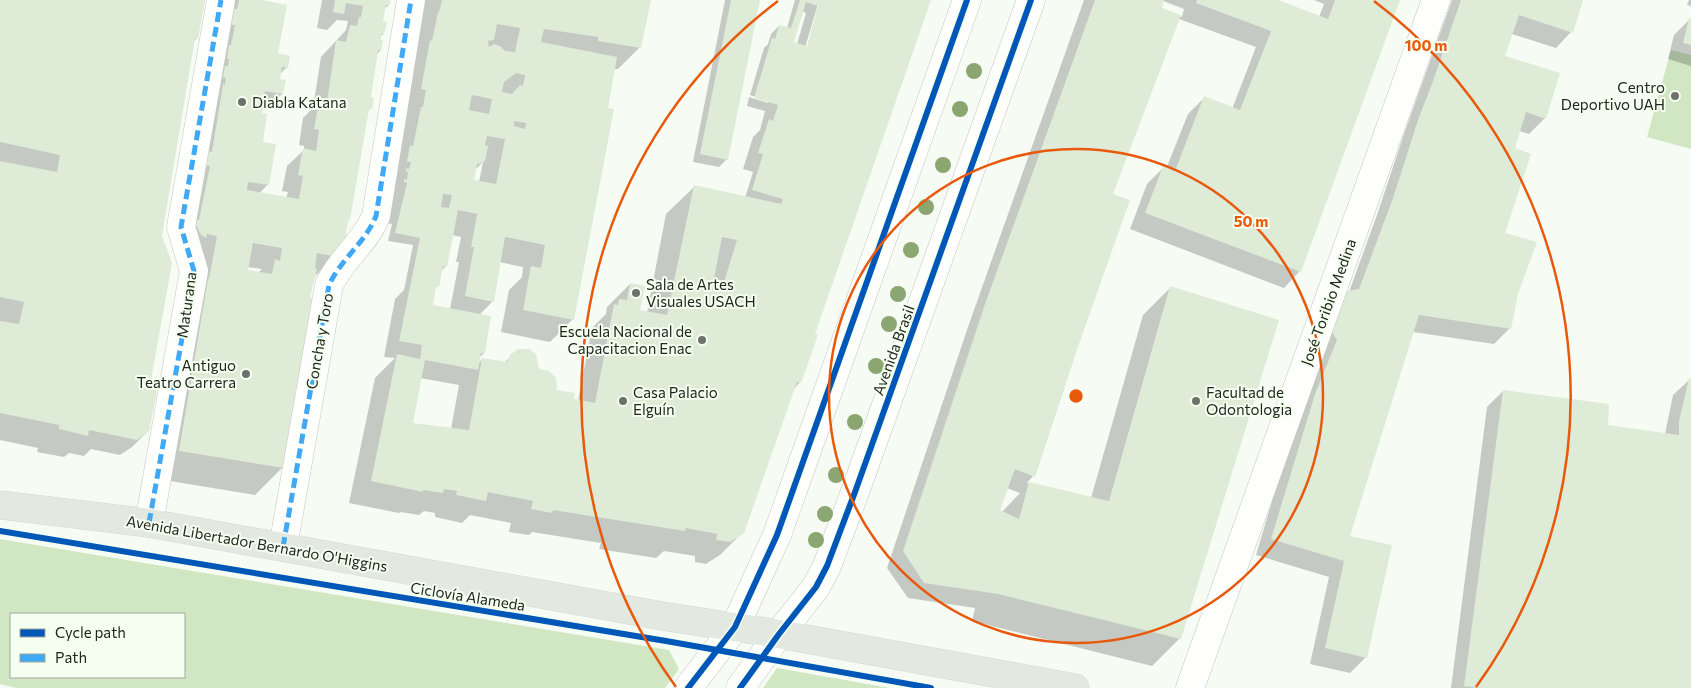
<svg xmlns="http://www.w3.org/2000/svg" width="1691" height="688" viewBox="0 0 1691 688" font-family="Commissioner,sans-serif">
	<rect width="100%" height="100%" fill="#f6fcf4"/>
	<path fill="#d1e7c4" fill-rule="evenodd" d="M1671,50L1691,55V149L1647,137Z
		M0,539L669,650L679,669L665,688H16L0,684ZM11,614H184V677H11Z
		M777,668L890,688H763Z"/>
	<path fill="#0003" fill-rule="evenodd" d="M0,0H204L197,38L193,42L161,236L149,381L148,431L132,447L120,455L91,449L84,456L69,453L64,457L37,452L38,448L0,440Z
		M226,0H261L277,54L287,67L279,75L278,80L284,81L282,94L266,110L261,109V143L268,184L259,194L286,198L288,192L282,191L287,166L304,150V146L299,145L303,118L313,108L321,57L346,30L348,21L337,20L327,30L317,28L322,0H389V5L384,9L382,22L383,34L379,38L380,51L377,54L369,99L370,109L367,112L349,220L346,222L341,250L314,277L309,298L282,468L255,495L152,478L181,308ZM248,267L262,269L258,273L247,271Z
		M424,0H650L640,47L618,69H614L573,319L550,342L501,332L509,290L522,277L523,267L499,262L493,301L479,315L484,353L479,358L478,364L482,359L504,363L511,356L538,370L554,391L572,400L578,401L592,328L606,314L607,307L630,284L639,311L647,313L666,214L694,187L745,198L753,172L743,169L753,137L760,130L765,111L747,106L749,97L768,103V101L750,95L764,48L768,44L771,34L779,26L787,28L795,0H929L814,335L800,382L793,390L743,532L720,555L706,564L695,562V556L664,551L656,558L599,549L601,543L532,532L529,535L509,532L511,523L470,515L462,523L435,517V513L424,511L419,515L401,512L399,513L349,503L375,378L395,358L384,357L395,299L404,290L413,245L388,241L392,224L382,222ZM818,4H820L806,52L804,51ZM802,11L806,13L797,44L793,43ZM483,162L479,182L473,181L475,170ZM452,235L461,237L456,262H459L450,309L432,306L434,289L438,286L440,272L446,266ZM420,378L459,385L451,429L411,424Z
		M725,0H759L727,159L719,167L693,162Z
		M1084,0H1275L1319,17L1324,4L1314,0H1399L1299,272L1284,288L1130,229L1147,184L1163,168L1166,169L1188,114L1204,98L1232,109L1256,47L1179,19L1112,195L1033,476L1027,483L1091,498L1143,315L1171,287L1180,638L1152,666L972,621L975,608L908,598L887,568L969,324ZM1163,1L1184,9L1182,17L1160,8ZM1007,488L1020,493L1001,513L998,511Z
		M1452,0H1582L1571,32L1556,48L1512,34L1504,57L1545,118L1529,134L1519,131L1513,149L1504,233L1517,293L1510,328L1494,344L1413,332L1348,537L1366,657L1350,673L1310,664L1329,577L1256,555L1299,411L1349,292L1377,215L1404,134Z
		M1689,0H1691V6L1687,5Z
		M1690,19H1691V66L1668,59L1674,35Z
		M1689,380H1691V688H1451L1487,407L1503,391L1606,426L1665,434L1673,395Z"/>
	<path fill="#deebd7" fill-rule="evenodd" d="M0,0H205L198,39L195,38L162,236L172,263L151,380L159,381L149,431L137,440L89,430L88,436L59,429V425L0,413V321L19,324L24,302L0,297V161L57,172L60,155L0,142Z
		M239,0H262L287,5L278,53L290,56L288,68L282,67L280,79L286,80L283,94L265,91L262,113L267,114L263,142L276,144L269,185L248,182L247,190L299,199L303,176L298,175L303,148L316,151L319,130L314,129L319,101L327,102L336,40L346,42L350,25L357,26L359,17H361L363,6L346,3L344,14L333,12L335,0H390V5H386L383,21L387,22L384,35L381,34V40H383L381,51L378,50L371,97L374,98L372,109H369L352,208L350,220H348L344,247L333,256L317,253L315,268L317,269L310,297L312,298L284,468L179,451L208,279H209L217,236L207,234L206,238L201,235L196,225L197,220H199L210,166L206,165L208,151L212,152L223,84L225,85L226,78L223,77L225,66H228L229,59H227L229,45H231L235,25H231L234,9H237ZM253,243L282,248L280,261L275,259L272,274L248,270Z
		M442,0H651L641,48L598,41V37L544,29L541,42L617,57L608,108L614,109L574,320L523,310L531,266L541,268L545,245L505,237L494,302L465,296L474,247H471L477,214L458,210L447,267L443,266L439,287H436L433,305L491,316L485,353H481L478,370L425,360L413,423L469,430L482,358L507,362L510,355L518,349H529L536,354L539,369L549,371L556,378L557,385L556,390L575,393L574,399L595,403L614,304L618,305L619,299L627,300L630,283L645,286L640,310L667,315L694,185L781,204L783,199L752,190L763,154L758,153L769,119L773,121L778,105L754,98L772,38L775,39L779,25L791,28L800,0H931L815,334L818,335L801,383L797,382L744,533L730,542L716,540L717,534L686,528L685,531L553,510L552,513L531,509L533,501L488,492L486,501L456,495L457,491L444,489L443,493L423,490V492L371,481L397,354L420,359L422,345L399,341L420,238L395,233L407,183L404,182V179L407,180L408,172L406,171V168L409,169L411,162H407L410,145L413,146L421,107H423L426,90L421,89L430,40L432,41L438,12H439ZM806,2L818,6L807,46L794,42ZM497,24L520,28L515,52L505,51L500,46L494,44L489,47L488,41L494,40ZM516,73L525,75L523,86L520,85L512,94L502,92L504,82ZM472,95L492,99L489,114L469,110ZM514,121L526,123L525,129L514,126ZM487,136L505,139L496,184L474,180L477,164H479L485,161L488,146L485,145ZM443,194L452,195L449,208L441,207ZM722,237L737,240L724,282L714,279Z
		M731,0H760L728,160L700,154Z
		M1095,0H1164L1162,8L1181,15L1113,194L1130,200L1080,341L1035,477L1015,469L1000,510L1019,519L1029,482L1109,501L1170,286L1279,320L1181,639L998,594L924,583L903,551L984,307Z
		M1197,0H1278L1328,19L1335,0H1400L1301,272L1145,213L1163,166L1175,171L1204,96L1240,110L1271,31L1196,3Z
		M1461,0H1583L1573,33L1519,15L1505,56L1560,73L1546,119L1526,112L1515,148L1531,154L1505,233L1537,242L1518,294L1511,329L1419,315L1350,536L1392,545L1367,658L1325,648L1344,561L1271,539L1315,394L1337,340L1328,326L1341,292L1359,289L1393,198L1419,117L1432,84Z
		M1689,18H1691V45L1683,43Z
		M1689,378L1691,379V688H1481L1464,686L1503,390L1609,404L1608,425L1679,435V421Z"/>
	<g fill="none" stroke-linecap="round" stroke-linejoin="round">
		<defs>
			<path id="street" d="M149,523L194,271L181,227L221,0
				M283,547L329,285C341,259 365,243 376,216L411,0
				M1190,688L1436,0"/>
			<path id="secondary" d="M688,688L735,627L777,535L967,0
				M740,688L779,634L816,587L827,566L855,492L1031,0"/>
			<path id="primary" d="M0,505L149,523L662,616L779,634L1075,688"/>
		</defs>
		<use href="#street" stroke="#c2c6c0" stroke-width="29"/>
		<use href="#secondary" stroke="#c2c6c0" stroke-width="29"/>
		<use href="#primary" stroke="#d4d7d3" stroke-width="29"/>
		<use href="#street" stroke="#fefffd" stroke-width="28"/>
		<use href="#secondary" stroke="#fefffd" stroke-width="28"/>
		<use href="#primary" stroke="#e3e8e0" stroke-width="28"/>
		<path stroke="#3fa9f5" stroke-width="5" stroke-dasharray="10 5" stroke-linecap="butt" d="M149,523L194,271L181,227L221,0
			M283,547L329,285C341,259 365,243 376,216L411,0"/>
		<defs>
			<path id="cycleway" d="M0,531L666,641L931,688
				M688,688L735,627L777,535L967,0
				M740,688L779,634L816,587L827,566L855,492L1031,0"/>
		</defs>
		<use href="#cycleway" stroke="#f5fff0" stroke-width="9"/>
		<use href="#cycleway" stroke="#0057b8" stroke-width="6"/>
	</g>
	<g fill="#8ba671">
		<circle cx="974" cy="71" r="8"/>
		<circle cx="960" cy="109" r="8"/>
		<circle cx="943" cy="165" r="8"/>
		<circle cx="926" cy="207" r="8"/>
		<circle cx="911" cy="250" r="8"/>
		<circle cx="898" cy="294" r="8"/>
		<circle cx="889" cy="324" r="8"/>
		<circle cx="876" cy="366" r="8"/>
		<circle cx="855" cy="422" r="8"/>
		<circle cx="836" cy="475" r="8"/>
		<circle cx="825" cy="514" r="8"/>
		<circle cx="816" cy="540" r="8"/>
	</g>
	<g fill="none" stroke="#e8590c" stroke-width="2.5">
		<circle cx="1076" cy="396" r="247"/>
		<path d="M676 687A495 495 0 0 1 778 1M1374 1A495 495 0 0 1 1476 687"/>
	</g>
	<g fill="#6c716a" stroke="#f5fff0" stroke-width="2">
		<circle cx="1675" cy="96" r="5"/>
		<circle cx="242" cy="102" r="5"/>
		<circle cx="636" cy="293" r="5"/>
		<circle cx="702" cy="340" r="5"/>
		<circle cx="246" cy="374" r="5"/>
		<circle cx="623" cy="401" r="5"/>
		<circle cx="1196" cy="401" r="5"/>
	</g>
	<g text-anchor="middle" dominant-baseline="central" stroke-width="4" stroke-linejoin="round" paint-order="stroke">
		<g font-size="15" fill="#222620" stroke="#f5fff0" text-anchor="start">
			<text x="1665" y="87" text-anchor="end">Centro<tspan x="1665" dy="17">Deportivo UAH</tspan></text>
			<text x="252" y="102">Diabla Katana</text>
			<text x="646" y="284">Sala de Artes<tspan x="646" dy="17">Visuales USACH</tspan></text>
			<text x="692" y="331" text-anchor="end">Escuela Nacional de<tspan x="692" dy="17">Capacitacion Enac</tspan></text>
			<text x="236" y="365" text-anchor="end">Antiguo<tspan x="236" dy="17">Teatro Carrera</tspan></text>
			<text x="633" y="392">Casa Palacio<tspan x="633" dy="17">Elguín</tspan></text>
			<text x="1206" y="392">Facultad de<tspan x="1206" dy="17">Odontologia</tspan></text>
		</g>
		<g font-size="15" fill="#222620" stroke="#f5fff0">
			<text transform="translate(1328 302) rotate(-70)">José Toribio Medina</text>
			<text transform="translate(186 305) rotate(-82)">Maturana</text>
			<text transform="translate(319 341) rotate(-80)">Concha y Toro</text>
			<text transform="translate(893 350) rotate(-70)">Avenida Brasil</text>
			<text transform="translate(257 543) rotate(10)">Avenida Libertador Bernardo O'Higgins</text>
			<text transform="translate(468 596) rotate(9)">Ciclovía Alameda</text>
		</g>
	</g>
	<circle cx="1076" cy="396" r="8" fill="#e8590c" stroke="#f5fff0" stroke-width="2.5"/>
	<g font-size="15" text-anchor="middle" font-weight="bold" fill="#e8590c" stroke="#f5fff0" stroke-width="4" stroke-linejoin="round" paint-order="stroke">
		<text x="1426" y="51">100 m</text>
		<text x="1251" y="227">50 m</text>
	</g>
	<rect x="10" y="613" width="175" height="65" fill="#f5fff0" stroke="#a1a89d"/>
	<rect x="20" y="629" width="25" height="8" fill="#0057b8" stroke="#a1a89d"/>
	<text x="55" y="638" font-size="15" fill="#222620">Cycle path</text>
	<rect x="20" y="654" width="25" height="8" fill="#3fa9f5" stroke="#a1a89d"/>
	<text x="55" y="663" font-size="15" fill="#222620">Path</text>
</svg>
